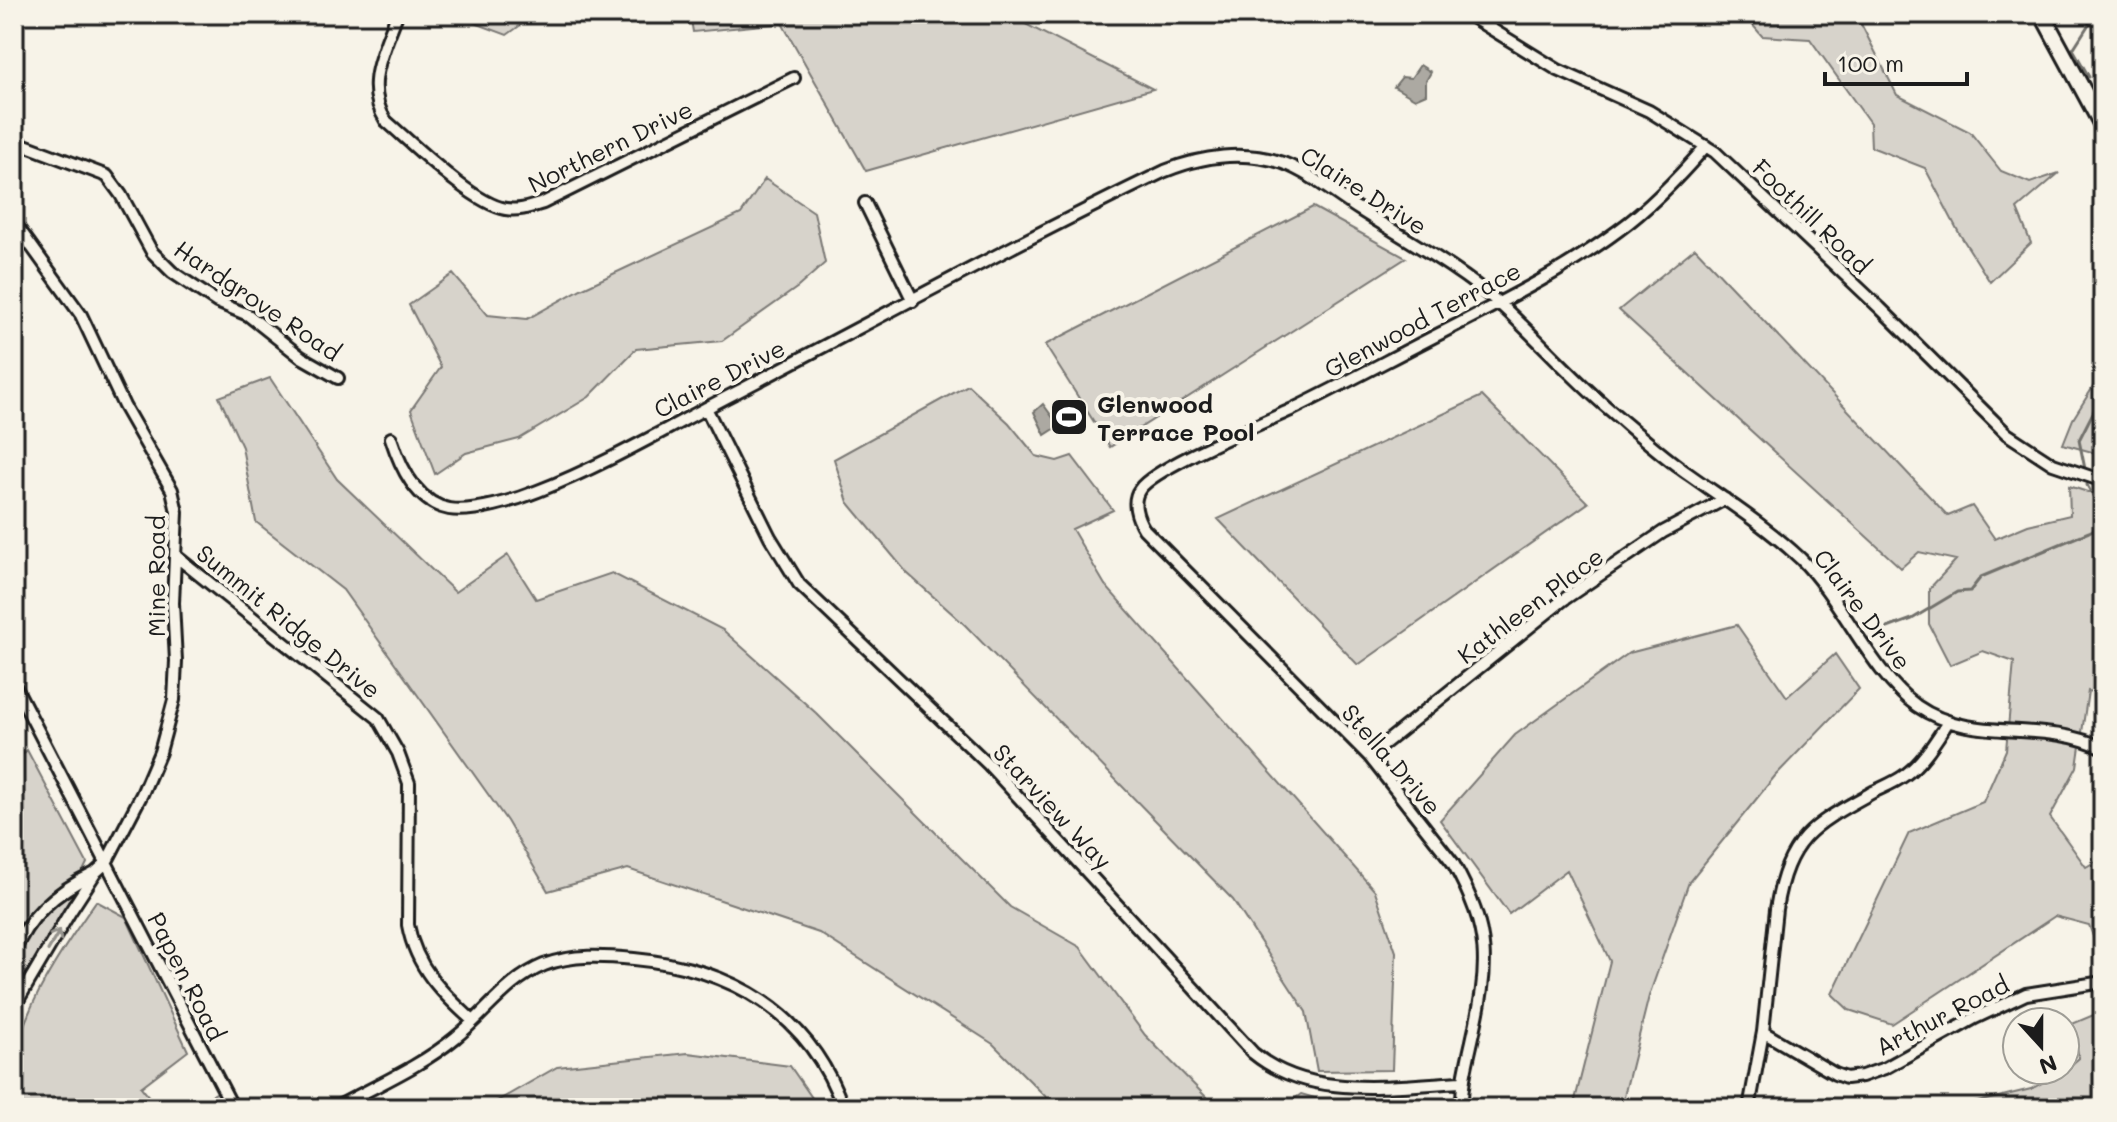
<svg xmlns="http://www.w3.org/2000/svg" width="2117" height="1122" viewBox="0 0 2117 1122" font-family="Mali,sans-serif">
	<rect width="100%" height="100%" fill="#f7f3e8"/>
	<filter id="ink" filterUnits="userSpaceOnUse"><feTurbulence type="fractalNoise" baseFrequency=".0125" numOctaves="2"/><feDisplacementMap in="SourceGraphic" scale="16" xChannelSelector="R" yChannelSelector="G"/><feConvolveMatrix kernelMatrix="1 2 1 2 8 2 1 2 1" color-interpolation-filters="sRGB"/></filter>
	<g filter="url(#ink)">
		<path fill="#d7d3cb" stroke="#7a7874" stroke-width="2" d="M451,14H536L507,35Z
			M690,14H1006L1153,89L866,171L782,23L693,32Z
			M1756,14H1856L1897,95L1970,132L2001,171L2030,183L2059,173L2017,209L2031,243L1990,282L1959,233L1925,168L1871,147L1870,123L1810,39L1762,36L1750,22Z
			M765,179L814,212L825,263L798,287L722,341L636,349L589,397L519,439L466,453L435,474L411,410L441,367L409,305L453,274L488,315L527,319L581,289L741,214Z
			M1313,207L1406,258L1110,447L1045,345Z
			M1695,248L1948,516L1972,506L1995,539L2028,525L2070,515L2069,486L2103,497V694L2088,691L2077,767L2050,817L2086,867L2103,857V965L2089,925L2055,916L1892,1024L1849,1010L1832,994L1909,833L1983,802L2006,750L2014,662L1983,651L1950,665L1929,624V589L1956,560L1919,552L1901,568L1619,310Z
			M2103,371V455L2063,444L2073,419Z
			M270,378L337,479L455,592L508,555L536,599L612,573L723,630L816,713L1010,907L1080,947L1145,1035L1217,1108H1057L993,1044L819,933L628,869L548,891L507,821L343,590L256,522L242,447L219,397Z
			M968,385L1009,423L1036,456L1057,461L1072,456L1113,510L1072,529L1105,585L1375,891L1396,952L1392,1070L1317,1071L1306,1012L1233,900L965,625L907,573L848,502L834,459Z
			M1482,396L1588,503L1358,665L1218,519Z
			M1737,625L1787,697L1835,654L1859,689L1775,776L1689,882L1649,996L1621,1108H1583L1575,1100L1610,961L1567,870L1509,914L1440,820L1515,735L1629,653Z
			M27,750L87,863L14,1015V763Z
			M96,901L126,917L188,1051L141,1087L158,1108H92L87,1102L64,1108H14C14,1094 12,1078 14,1064C22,1007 64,947 96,901Z
			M2103,1011V1108H1953L2031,1089L2065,1070L2079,1058L2072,1024Z
			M688,1053L790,1066L819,1108H730L719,1099L701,1108H485L557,1067Z
			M218,1092L226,1108H187Z
			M1301,1094L1342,1106V1108H1282Z"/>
		<path fill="#aca9a2" stroke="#72716c" stroke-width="2" d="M1420,65L1431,72L1426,81V94L1415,99L1394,87L1402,77L1411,78Z
			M1043,404L1059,426L1045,435L1034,412Z"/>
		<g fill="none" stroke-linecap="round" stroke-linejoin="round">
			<path stroke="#72716c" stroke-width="3" d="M2089,77L2073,49L2089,24L2091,14
				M2094,87L2103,104
				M2085,469L2079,440L2103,393
				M2087,485L2103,514
				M1871,634L1912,619L1957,592L1970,591L1981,577L2089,532L2101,526L2103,516"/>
			<defs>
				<path id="minor" d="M397,14C384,51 363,85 386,121C413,144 473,204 506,209C519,211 530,207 543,203L794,78
					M1467,14L1558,70L1649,111L1715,152L1880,308L2007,434L2053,464L2103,481
					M14,141L107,176L121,195L152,252L172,272L217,302L248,315L301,357L338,378
					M865,203L913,301
					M14,222L81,315L124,406L172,490L177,512L173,603L176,661L174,700L160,752L142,794L106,863L96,872L70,912L14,1007
					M706,408L770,537L799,584L989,765L1253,1053C1311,1101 1393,1085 1463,1082
					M391,438C400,466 416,503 449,509C473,513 516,500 538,491C605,465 669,427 733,394C877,319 1019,241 1165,171C1202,156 1244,150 1283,163C1310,173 1336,195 1360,210C1407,240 1459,268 1501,305C1538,339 1572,378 1610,410C1636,432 1662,456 1690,475C1728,502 1767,527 1801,559C1843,601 1871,673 1917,706C1973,745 2042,718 2103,748
					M177,557L378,718L398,753L409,783L408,925C416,968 442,993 473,1021
					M14,684L233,1108
					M1369,756L1563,600L1663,532L1725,499
					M14,953C28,914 59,890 95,873
					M1763,1032L1835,1074L1846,1078L1862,1076L1885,1068L1975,1018L2026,994L2103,982
					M335,1108C375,1086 420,1067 455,1038C485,1014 507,980 544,965C573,954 604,956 634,959C731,968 810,1013 843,1108
					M1462,1108C1461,1086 1467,1063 1472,1041C1489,965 1492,933 1453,863L1369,756L1144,529C1137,518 1131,501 1140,489C1156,466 1264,423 1295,408C1344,384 1392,358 1441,333C1501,302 1564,271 1619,230C1651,207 1680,176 1706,146
					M1749,1108L1763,1032L1776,909C1788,837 1813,825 1873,792C1883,787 1896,782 1905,775C1923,762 1936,740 1948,722"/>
				<path id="highway" d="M2042,14L2103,127"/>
			</defs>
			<use href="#minor" stroke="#1c1c1c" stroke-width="16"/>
			<use href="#highway" stroke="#1c1c1c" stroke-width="20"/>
			<use href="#minor" stroke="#f7f3e8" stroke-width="10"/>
			<use href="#highway" stroke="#f7f3e8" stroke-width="14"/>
		</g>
		<defs><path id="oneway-shaft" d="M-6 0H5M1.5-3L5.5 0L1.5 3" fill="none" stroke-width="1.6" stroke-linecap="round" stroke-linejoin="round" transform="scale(2)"/></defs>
		<use stroke="#94928c" href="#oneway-shaft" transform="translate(54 940) rotate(-60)"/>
	</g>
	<defs>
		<symbol id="stadium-square" viewBox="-11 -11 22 22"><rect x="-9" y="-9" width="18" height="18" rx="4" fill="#1c1c1c" stroke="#f7f3e8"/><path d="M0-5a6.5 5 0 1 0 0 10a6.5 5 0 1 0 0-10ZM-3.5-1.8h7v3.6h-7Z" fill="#fff"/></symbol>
	</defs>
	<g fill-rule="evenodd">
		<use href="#stadium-square" x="1047" y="395" width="44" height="44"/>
	</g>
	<g text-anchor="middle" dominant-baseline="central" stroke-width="8" stroke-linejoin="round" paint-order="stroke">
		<g font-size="24" fill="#1c1c1c" stroke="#f7f3e8">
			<text transform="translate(610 146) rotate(-26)">Northern Drive</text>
			<text transform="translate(1364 190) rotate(32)">Claire Drive</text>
			<text transform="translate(1812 216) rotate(44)">Foothill Road</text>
			<text transform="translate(258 300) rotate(34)">Hardgrove Road</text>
			<text transform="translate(1422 319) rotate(-28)">Glenwood Terrace</text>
			<text transform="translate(719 378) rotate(-27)">Claire Drive</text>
			<text transform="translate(155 576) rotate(-90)">Mine Road</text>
			<text transform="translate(1530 605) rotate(-37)">Kathleen Place</text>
			<text transform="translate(1863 609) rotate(53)">Claire Drive</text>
			<text transform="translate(289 621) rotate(39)">Summit Ridge Drive</text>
			<text transform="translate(1392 759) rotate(49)">Stella Drive</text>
			<text transform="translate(1053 806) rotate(47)">Starview Way</text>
			<text transform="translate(187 976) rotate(63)">Papen Road</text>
			<text transform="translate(1942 1015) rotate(-27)">Arthur Road</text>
		</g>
		<g font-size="24" font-weight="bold" fill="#1c1c1c" stroke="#f7f3e8" text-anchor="start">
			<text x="1097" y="403">Glenwood<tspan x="1097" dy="28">Terrace Pool</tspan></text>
		</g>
	</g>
	<rect width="2117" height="1122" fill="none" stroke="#f7f3e8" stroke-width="48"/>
	<rect x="24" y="24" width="2069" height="1074" fill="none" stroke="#1c1c1c" stroke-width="3" filter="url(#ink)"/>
	<g transform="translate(2041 1046) rotate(159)"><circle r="38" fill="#f7f3e8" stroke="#9f9d96" stroke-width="2"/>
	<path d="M0-6L14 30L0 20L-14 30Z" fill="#1c1c1c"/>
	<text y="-12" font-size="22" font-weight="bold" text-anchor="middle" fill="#1c1c1c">N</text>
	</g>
	<path d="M1825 72v12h142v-12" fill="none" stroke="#1c1c1c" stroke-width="4"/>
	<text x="1837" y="72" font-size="24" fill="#1c1c1c" stroke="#f7f3e8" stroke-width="6" paint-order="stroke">100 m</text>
</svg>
